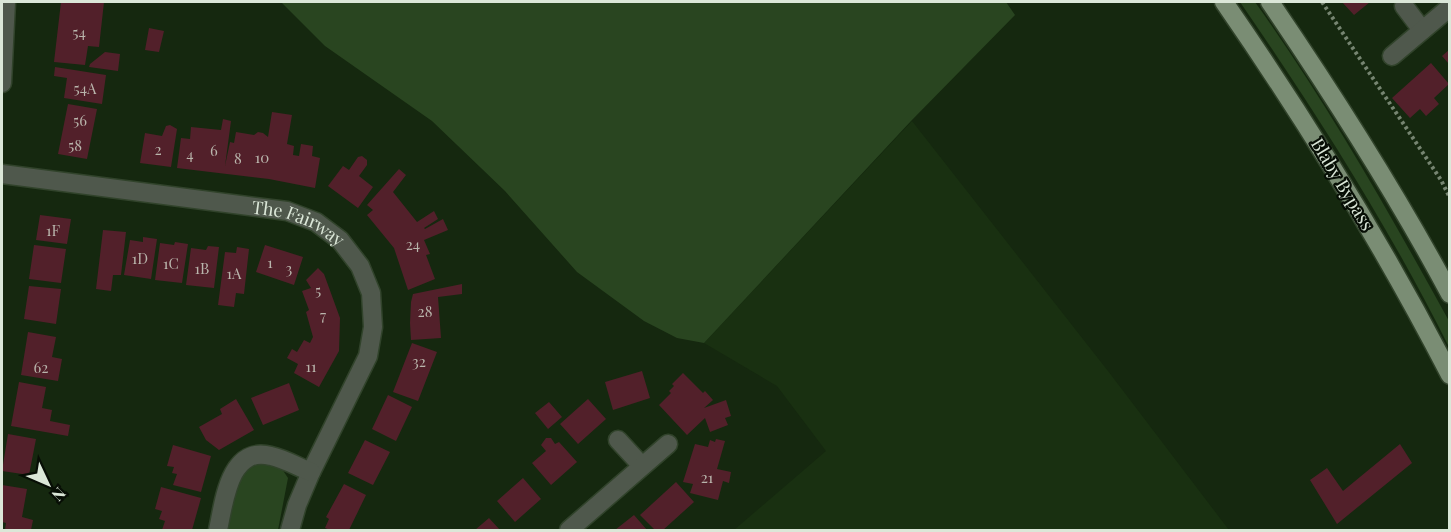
<svg xmlns="http://www.w3.org/2000/svg" width="1451" height="532" viewBox="0 0 1451 532" font-family="'Playfair Display',serif">
	<rect width="100%" height="100%" fill="#15280f"/>
	<path fill="#193011" d="M912,121L1108,371L1229,530H734L826,451L777,386L704,343Z"/>
	<path fill="#294520" d="M281,2H1006L1015,15L911,121L704,343L677,338L644,321L577,272L505,191L432,121L325,46Z
		M1240,2H1255C1327,103 1389,212 1449,321V347C1389,227 1316,112 1240,2Z
		M257,463L280,466L288,478L278,530H226C231,507 232,475 257,463Z"/>
	<path fill="#52202a" d="M61,2H104L99,47L88,46L85,65L54,62Z
		M1342,2H1370L1354,15Z
		M149,28L164,31L159,52L145,50Z
		M1449,50V64L1442,56Z
		M105,52L120,54L118,71L89,67L90,64Z
		M1431,63L1449,84L1434,98L1439,104L1426,116L1420,109L1410,118L1392,98Z
		M55,67L106,75L102,104L64,98L67,78L54,76Z
		M68,104L97,109L87,159L58,154Z
		M272,112L292,115L287,144L294,146L293,155L299,156L301,144L313,146L312,156L320,158L315,188L269,179L177,168L181,138L190,139L191,127L221,130L223,119L231,121L225,166L230,142L234,143L236,132L254,135L258,132L263,133L268,137Z
		M170,125L177,129L171,167L140,163L145,133L162,136L166,126Z
		M362,156L367,160V165L359,176L373,187L358,208L328,186L343,166L349,170L358,157Z
		M399,169L406,175L393,192L417,222L434,211L438,219L424,228L425,229L443,219L448,230L424,240L430,254L426,255L435,279L408,290L394,248L367,215L373,210L367,205Z
		M40,215L71,219L67,244L36,240Z
		M103,230L126,232L121,275H113L111,291L96,289Z
		M143,237L157,239L151,279L124,275L130,240L143,242Z
		M175,242L188,244L182,283L155,280L160,243L174,245Z
		M34,245L66,249L61,283L29,279Z
		M265,245L303,257L294,285L256,272Z
		M208,246L219,247L214,288L186,285L191,248L206,250Z
		M237,247L249,249L244,294L236,293L234,307L218,305L225,252L236,253Z
		M318,268L324,274L340,318L339,351L319,387L294,373L298,364L287,358L292,349L297,352L304,340L310,343L313,337L306,312L309,310L302,291L311,288L306,280Z
		M462,284V294L438,297L441,338L411,340L410,323L411,302L413,294Z
		M29,286L61,289L56,324L24,319Z
		M28,332L56,337L52,357L62,359L58,381L21,375Z
		M412,343L437,352L418,401L393,392Z
		M642,371L650,398L613,410L605,382Z
		M683,373L703,393L705,391L713,400L704,408L726,400L731,416L725,418L728,425L710,432L705,418L687,435L659,405L671,393L669,391L674,386L672,384Z
		M19,382L46,387L42,408L52,410L50,421L70,425L68,436L11,426Z
		M289,383L299,410L263,425L251,398Z
		M388,395L412,407L396,441L372,429Z
		M236,399L254,430L219,450L206,440L199,427L222,414L220,409Z
		M588,399L606,419L578,444L560,424Z
		M549,402L562,417L548,429L535,413Z
		M8,434L36,439L29,475L2,471Z
		M546,438H551L555,444L559,442L577,462L551,485L532,463L546,451L541,445Z
		M716,439L725,441L717,469L731,472L729,483L723,481L718,500L690,493L693,484L683,482L695,444L708,447L710,440L715,442Z
		M365,440L390,452L373,485L348,473Z
		M1400,444L1412,463L1337,524L1310,480L1327,468L1343,491Z
		M173,445L211,456L201,492L173,485L177,474L172,473L174,467L167,466Z
		M523,478L541,499L515,522L497,501Z
		M676,482L694,502L663,530H655L640,515Z
		M344,484L366,495L349,530H330L325,528L329,519L326,517Z
		M2,485L27,489L22,517L33,520L31,530H5L6,523L2,522Z
		M161,487L201,498L192,530H162L165,521L159,519L162,511L155,509Z
		M634,515L647,530H615Z
		M489,518L500,530H475Z"/>
	<g fill="none" stroke-linecap="round" stroke-linejoin="round">
		<defs>
			<g id="minor">
				<path d="M1404,6L1422,30"/>
				<path d="M1392,56L1450,7"/>
				<path d="M2,83L6,2"/>
				<path id="s1" d="M2,174L287,211L316,222L340,240L360,266L371,293L373,327L368,356L311,472L297,505L290,530"/>
				<path d="M618,440L642,466"/>
				<path d="M218,530C224,503 229,445 271,456C285,459 298,467 311,472"/>
				<path d="M569,530L668,444"/>
			</g>
			<path id="major" d="M1224,2C1307,122 1383,245 1450,375
				M1270,2C1334,96 1396,193 1450,294"/>
		</defs>
		<use href="#minor" stroke="#31432b" stroke-width="21"/>
		<use href="#major" stroke="#31432b" stroke-width="21"/>
		<path stroke="#768571" stroke-width="4" stroke-dasharray="3 3" stroke-linecap="butt" d="M1322,2L1441,180L1450,198"/>
		<use href="#minor" stroke="#4f584c" stroke-width="18"/>
		<use href="#major" stroke="#7a8d74" stroke-width="18"/>
	</g>
	<g text-anchor="middle" dominant-baseline="central" stroke-width="4.5" stroke-linejoin="round" paint-order="stroke">
		<g font-size="15" fill="#b9b5ac">
			<text x="79" y="32">54</text>
			<text x="85" y="88">54A</text>
			<text x="80" y="120">56</text>
			<text x="75" y="145">58</text>
			<text x="158" y="149">2</text>
			<text x="214" y="150">6</text>
			<text x="190" y="154">4</text>
			<text x="262" y="157">10</text>
			<text x="238" y="158">8</text>
			<text x="53" y="230">1F</text>
			<text x="413" y="244">24</text>
			<text x="140" y="258">1D</text>
			<text x="270" y="262">1</text>
			<text x="171" y="263">1C</text>
			<text x="202" y="268">1B</text>
			<text x="289" y="268">3</text>
			<text x="234" y="273">1A</text>
			<text x="318" y="290">5</text>
			<text x="425" y="311">28</text>
			<text x="323" y="315">7</text>
			<text x="419" y="361">32</text>
			<text x="311" y="366">11</text>
			<text x="41" y="367">62</text>
			<text x="707" y="477">21</text>
		</g>
		<g font-size="18" fill="#dbe7d8" stroke="#070e05">
			<text transform="translate(1343 184) rotate(59)">Blaby Bypass</text>
			<text stroke="none"><textPath href="#s1" startOffset="302">The Fairway</textPath></text>
		</g>
	</g>
	<rect width="1451" height="532" fill="none" stroke="#dbe7d8" stroke-width="6"/>
	<g transform="translate(48 484) rotate(134)" stroke="#070e05" stroke-width="4.5" paint-order="stroke">
	<path d="M0-4.5L10 22L0 15L-10 22Z" fill="#dbe7d8"/>
	<text y="-9" font-size="16" font-weight="bold" text-anchor="middle" fill="#dbe7d8">N</text>
	</g>
</svg>
